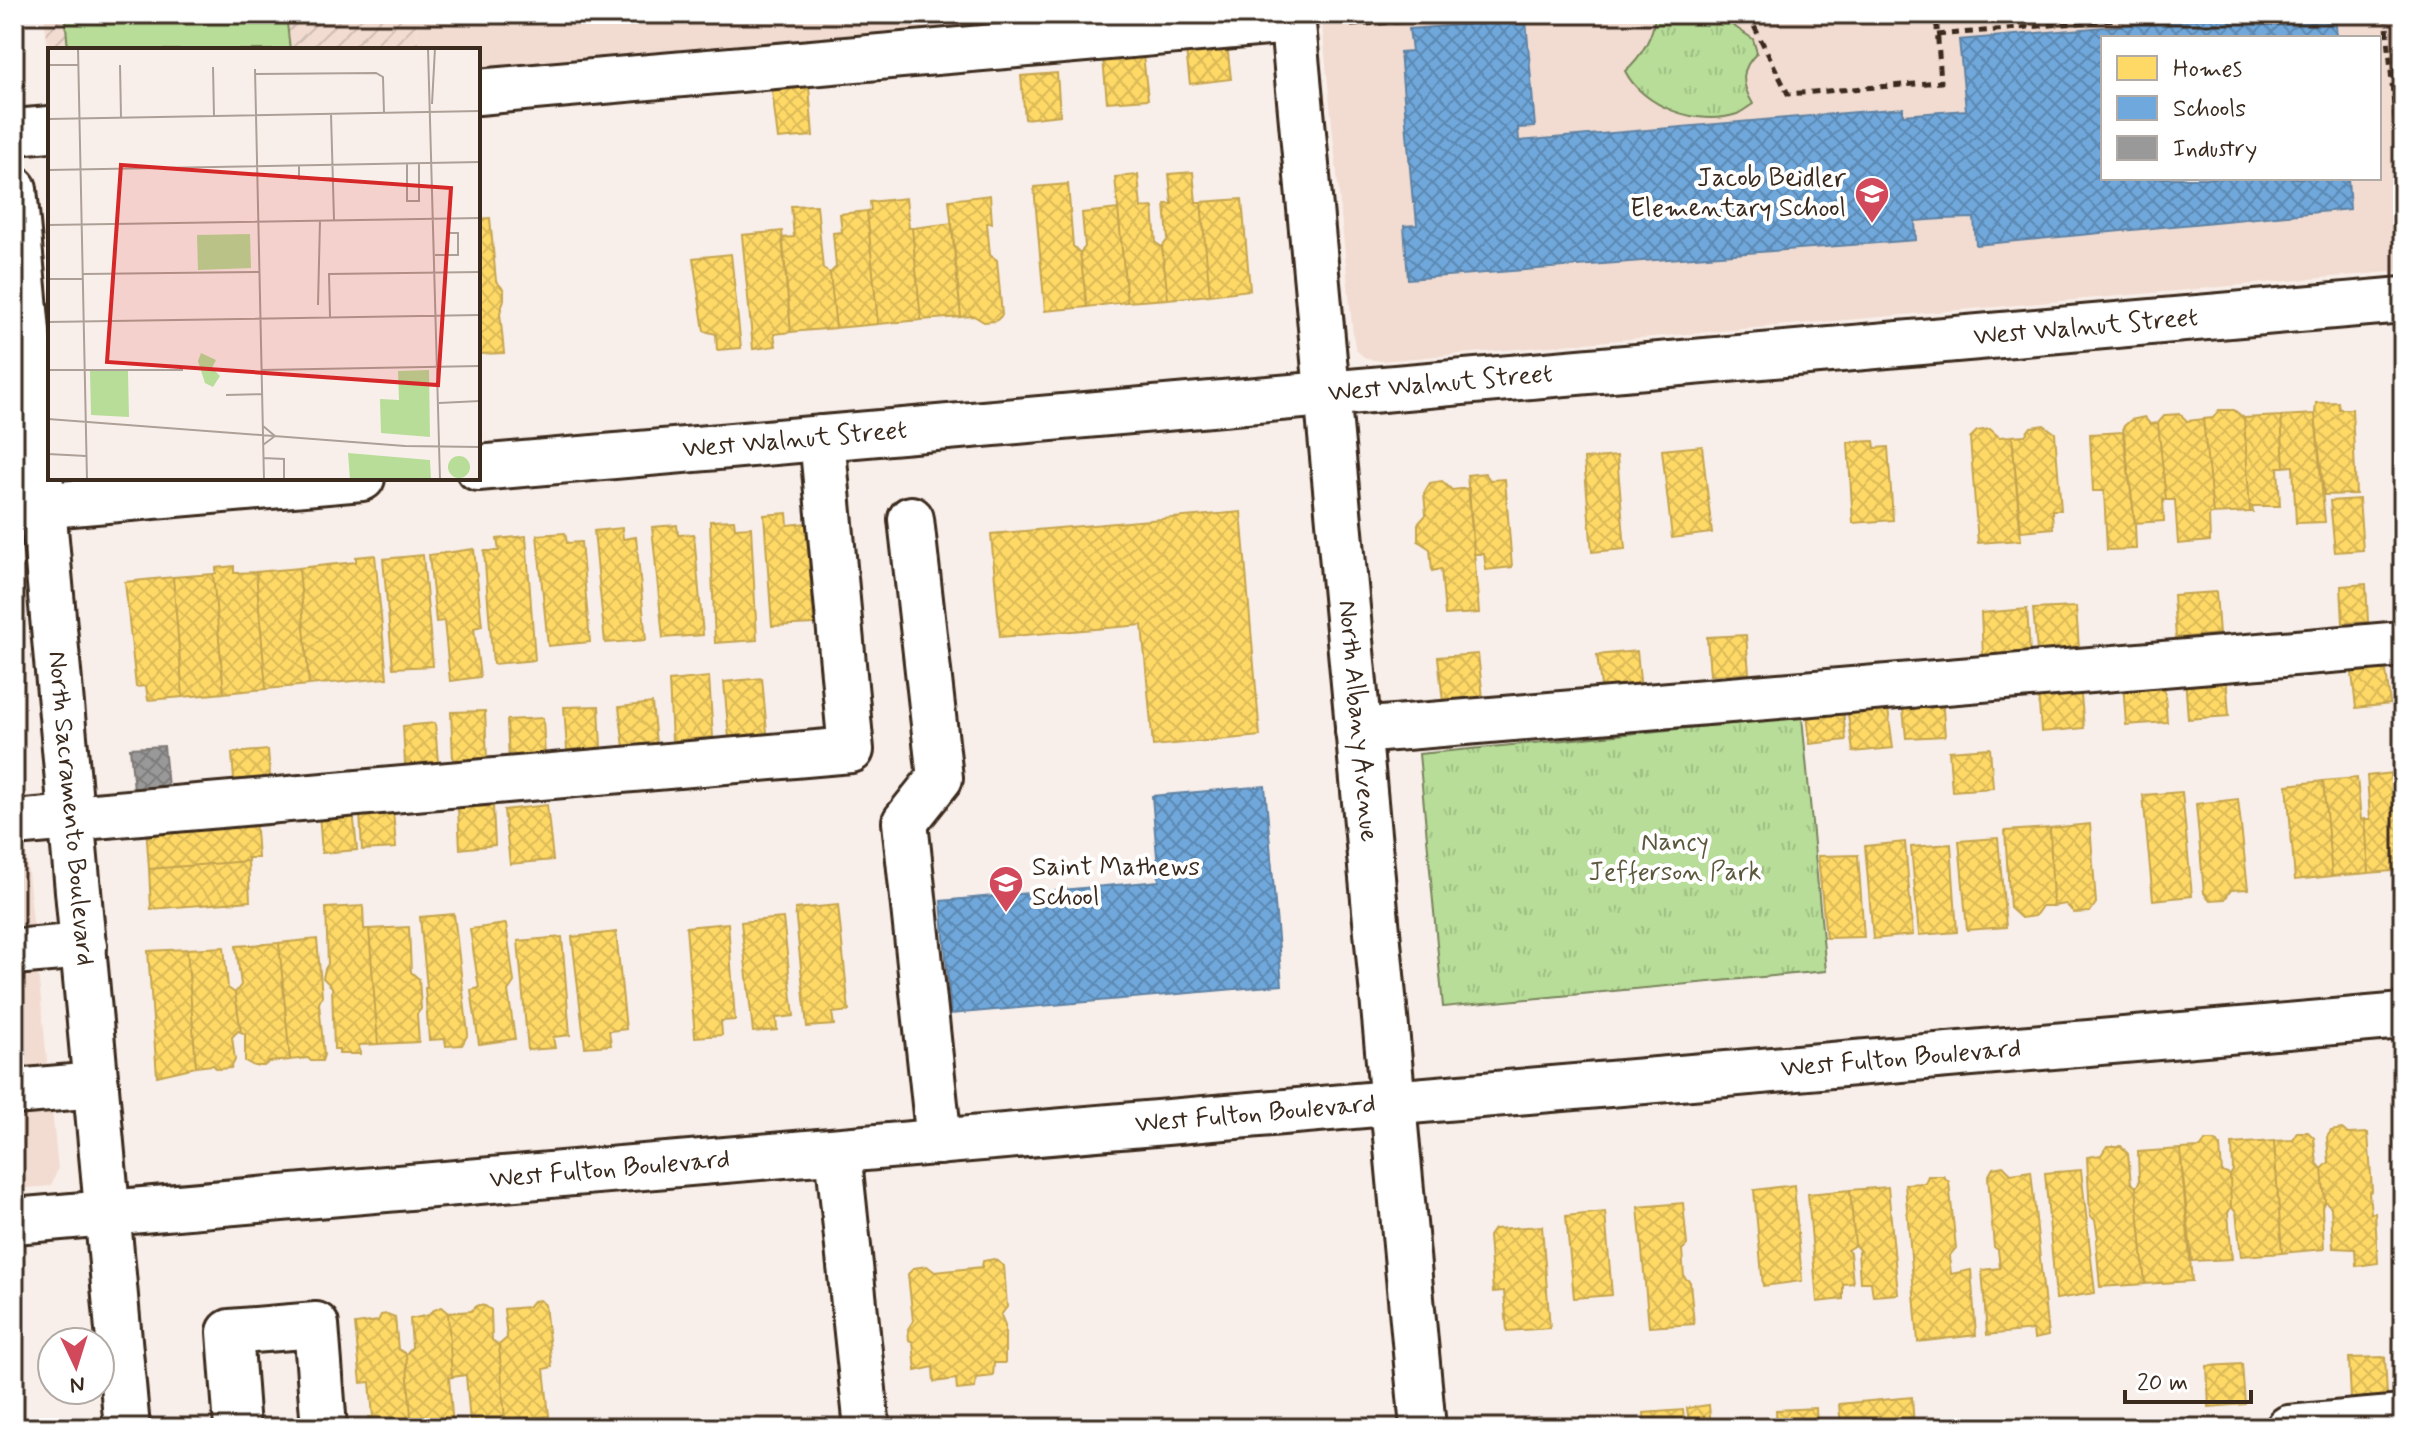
<svg xmlns="http://www.w3.org/2000/svg" width="2417" height="1442" viewBox="0 0 2417 1442" font-family="Mynerve,sans-serif">
	<defs>
		<pattern id="industrial-furrows" width="10" height="10" patternUnits="userSpaceOnUse" patternTransform="scale(2)"><rect width="10" height="10" fill="#f2dcd1"/><path d="M-1 1l2-2M0 10L10 0M9 11l2-2" fill="none" stroke="#d0bdb3"/></pattern>
		<pattern id="park-tufts" width="24" height="20" patternUnits="userSpaceOnUse" patternTransform="scale(2)"><rect width="24" height="20" fill="#b7dd98"/><path d="M3 7l-1-3M5 7V3M7 7l1-3M15 17l-1-3M17 17v-4M19 17l1-3" fill="none" stroke="#9ebe83"/></pattern>
		<pattern id="homes-cross-hatch" width="8" height="8" patternUnits="userSpaceOnUse" patternTransform="scale(2)"><rect width="8" height="8" fill="#ffd966"/><path d="M0 0l8 8M0 8l8-8" fill="none" stroke="#dbba58"/></pattern>
		<pattern id="schools-cross-hatch" width="8" height="8" patternUnits="userSpaceOnUse" patternTransform="scale(2)"><rect width="8" height="8" fill="#6fa8dc"/><path d="M0 0l8 8M0 8l8-8" fill="none" stroke="#5c89b2"/></pattern>
		<pattern id="industry-cross-hatch" width="8" height="8" patternUnits="userSpaceOnUse" patternTransform="scale(2)"><rect width="8" height="8" fill="#999"/><path d="M0 0l8 8M0 8l8-8" fill="none" stroke="#7e7d7c"/></pattern>
	</defs>
	<rect width="100%" height="100%" fill="#f9efea"/>
	<filter id="ink" filterUnits="userSpaceOnUse"><feTurbulence type="fractalNoise" baseFrequency=".0125" numOctaves="2"/><feDisplacementMap in="SourceGraphic" scale="16" xChannelSelector="R" yChannelSelector="G"/><feConvolveMatrix kernelMatrix="1 2 1 2 8 2 1 2 1" color-interpolation-filters="sRGB"/></filter>
	<g filter="url(#ink)">
		<path fill="#f2dcd1" fill-rule="evenodd" d="M415,14H1258L478,92V50H419Z
			M1321,14H2403V271L1381,361L1366,359L1356,350L1353,336ZM2103,38H2379V178H2103Z
			M23,822L58,1169L51,1186L14,1189V823Z"/>
		<path fill="url(#industrial-furrows)" d="M44,14H415L419,50H50V76Z"/>
		<path fill="#b7dd98" stroke="#79845b" stroke-width="2" d="M65,14H286L290,50H68Z"/>
		<path fill="url(#park-tufts)" stroke="#79845b" stroke-width="2" d="M1655,14H1716L1753,39L1757,53C1740,69 1741,84 1753,104C1748,107 1742,112 1737,114C1698,127 1643,107 1625,71C1641,57 1654,36 1655,14Z
			M1802,717L1826,971L1443,1007L1419,754Z"/>
		<path fill="url(#homes-cross-hatch)" stroke="#c4a450" stroke-width="2" d="M1227,45L1231,79L1190,84L1186,51Z
			M1143,55L1148,99L1107,102L1103,59Z
			M1057,73L1060,115L1025,119L1021,76Z
			M809,87L813,136L778,139L772,91Z
			M1193,172L1196,202H1201L1210,295L1168,299L1162,247L1168,239L1165,204H1172L1169,174Z
			M1138,175L1141,208L1153,207L1156,243L1162,247L1168,299L1127,302L1115,177Z
			M1068,184L1073,246L1080,253L1087,307L1045,311L1034,187Z
			M990,195L992,223H987L990,255L997,260L1002,315L996,321L984,322L974,316L961,317L949,200Z
			M906,198L909,228H912L921,320L878,324L867,211L871,210L870,202Z
			M1242,199L1250,290L1210,295L1201,202Z
			M817,205L823,269L830,273L836,328L791,332L782,238L794,237L791,206Z
			M1118,209L1127,302L1087,307L1080,253L1085,247L1082,213Z
			M867,211L878,324L836,328L830,273L836,267L833,233L842,232L840,214Z
			M490,218L496,281L504,290V299L500,313L504,353L479,354L478,219Z
			M952,223L961,317L921,320L912,228Z
			M782,231L791,332L774,334L776,346L753,349L742,235Z
			M731,254L741,348L717,350L716,334L704,331L693,258Z
			M2338,402L2339,409H2352L2356,494L2324,495L2315,414L2316,403Z
			M2219,410H2234L2244,418L2250,512L2213,514L2203,419L2213,418Z
			M2180,414L2187,421L2203,419L2213,514L2209,515L2210,541L2178,544L2175,500H2166L2158,423L2165,415Z
			M2315,414L2325,522L2296,523L2293,466L2284,467L2281,416Z
			M2281,416L2284,467H2278L2280,506H2252L2253,512H2250L2244,418Z
			M2144,417L2150,424L2158,423L2166,500H2163L2164,521L2135,523L2123,427L2131,420Z
			M2044,425L2055,433L2061,510H2052L2053,528L2021,531L2012,436L2025,435L2031,427Z
			M1990,429L1999,437L2012,436L2021,540L1978,543L1970,438L1977,431Z
			M2123,432L2135,523L2136,549L2107,550L2104,491H2093L2090,434Z
			M1874,441L1875,448L1888,447L1893,520L1853,523L1848,442Z
			M1702,446L1712,533L1672,538L1662,450Z
			M1617,456L1625,549L1592,552L1584,459Z
			M1485,473L1490,480L1505,479L1512,567L1486,570L1484,554H1474L1467,475Z
			M1442,481L1452,490L1469,488L1479,613L1445,615L1441,569L1432,571L1430,549L1418,541V524L1426,515L1424,493L1430,483Z
			M2359,499L2363,550L2335,552L2330,501Z
			M1241,512L1260,736L1153,746L1142,625L1000,637L991,534Z
			M787,513L788,525L806,523L814,624L772,626L764,515Z
			M734,520L735,528L751,527L757,640L715,643L710,521Z
			M677,525L678,535L694,534L703,635L663,638L652,527Z
			M622,528L623,539L636,537L646,640L605,643L594,531Z
			M565,533L567,543L581,542L590,642L548,646L537,535Z
			M526,536L535,660L493,664L484,551H499L497,539Z
			M474,549L482,626L474,628L480,677L450,681L444,621L436,622L429,555Z
			M375,555L387,678L309,685L299,568L356,562V557Z
			M423,555L433,666L393,668L383,559Z
			M234,566V573L256,572L266,689L224,693L213,574L216,573V568Z
			M299,568L309,685L266,689L256,572Z
			M213,574L224,693L183,697L173,577Z
			M173,577L183,697L148,700L146,686L136,687L125,582Z
			M2366,584L2368,622L2343,623L2341,586Z
			M2216,592L2219,634L2176,638L2173,595Z
			M2076,607L2079,648L2037,651L2033,609Z
			M2027,609L2030,652L1983,656L1981,613Z
			M1746,635L1749,673L1710,675L1707,637Z
			M1637,651L1641,690L1602,694L1597,655Z
			M1478,654L1483,698L1443,702L1438,657Z
			M2385,661L2390,704L2356,708L2351,665Z
			M2226,674L2229,716L2188,719L2185,677Z
			M709,677L713,737L672,741L669,681Z
			M762,678L767,733L729,738L724,682Z
			M2164,680L2167,722L2126,725L2123,683Z
			M2080,685L2084,728L2041,732L2038,689Z
			M1942,696L1945,736L1906,738L1902,699Z
			M1842,700L1846,740L1810,744L1806,702Z
			M652,703L656,743L624,747L619,707Z
			M599,706L601,748L567,750L564,707Z
			M1888,709L1893,748L1853,752L1848,714Z
			M485,711L487,760L453,761L451,712Z
			M543,718L545,758L509,761L507,720Z
			M435,723L438,762L405,765L403,726Z
			M1990,748L1993,788L1952,791L1949,751Z
			M268,750L271,789L235,793L232,753Z
			M2402,772L2403,870L2369,873L2365,819H2370L2367,776Z
			M2357,778L2361,820L2365,819L2369,873L2332,876L2323,781Z
			M2323,781L2332,876L2295,880L2287,785Z
			M2182,792L2192,896L2153,900L2143,795Z
			M2238,799L2248,889L2231,890L2225,899L2210,900L2204,893L2196,804Z
			M547,805L553,860L510,864L504,810Z
			M493,806L495,845L460,849L458,808Z
			M353,810L357,850L322,853L319,813Z
			M393,810L396,848L362,850L360,813Z
			M255,817L258,858H248V861L149,869L146,825Z
			M2090,824L2096,903L2090,912L2074,913L2066,904L2053,906L2050,828Z
			M2050,828L2053,906H2042L2035,916L2021,918L2010,908L2005,831Z
			M1998,838L2006,927L1967,930L1959,841Z
			M1905,842L1913,935L1873,939L1865,846Z
			M1951,844L1957,932L1919,935L1911,847Z
			M1858,855L1864,937L1826,938L1818,856Z
			M248,861L250,901L151,909L149,869Z
			M838,905L849,1011L832,1013L834,1025L807,1027L795,909Z
			M363,906L364,929H369L378,1044L359,1045L360,1054H339V1049H334L332,987L323,978L325,969L328,964L326,908Z
			M454,914L468,1034L462,1045L446,1046L445,1039L429,1040L425,988H427L420,917Z
			M783,918L794,1016L776,1018L777,1030L753,1032L741,922Z
			M728,923L735,1020L721,1021L722,1035L695,1037L686,927Z
			M506,924L514,982L508,991L515,1039L479,1044L471,990L479,988L470,929Z
			M409,927L411,972L419,979L421,1009L417,1014L419,1042L378,1044L369,929Z
			M616,932L626,1029L609,1031L611,1045L585,1047L572,937Z
			M562,937L570,1035L553,1037L555,1048L528,1050L518,941Z
			M317,939L322,996L319,1003L324,1055L322,1061H311L308,1058L290,1060L279,943Z
			M279,943L290,1060L269,1062L264,1066H254L245,1061V1034L241,1032L235,993L241,985L236,946Z
			M224,947L228,988L235,993L241,1032L238,1031L232,1037L235,1060L231,1068L217,1069L213,1065L196,1067L187,949Z
			M187,949L196,1067L157,1076L148,951Z
			M2342,1129L2348,1134L2368,1133L2372,1190L2369,1193L2371,1213H2375L2378,1263L2356,1266L2355,1249L2333,1248L2331,1207L2325,1201L2322,1169L2329,1162L2327,1137L2331,1131Z
			M2297,1132H2308L2314,1138L2317,1163L2322,1169L2325,1201L2322,1207L2324,1249L2282,1253L2274,1141L2293,1140Z
			M2205,1141H2215L2220,1146L2222,1172L2230,1175L2231,1207L2228,1213L2232,1259L2192,1261L2180,1149L2201,1148Z
			M2274,1141L2282,1253L2241,1256L2236,1212L2231,1207L2230,1175L2233,1171L2232,1144Z
			M2107,1146H2121L2128,1154L2131,1183L2136,1187L2145,1284L2100,1287L2096,1241L2098,1238L2095,1220L2090,1216L2087,1157L2101,1155Z
			M2180,1149L2192,1281L2145,1284L2136,1187L2139,1183L2138,1152Z
			M2003,1166L2011,1174L2031,1171L2048,1336L2034,1339L2033,1330L1987,1335L1982,1270L2000,1268L1998,1250L1994,1247L1988,1177L1993,1168Z
			M2081,1170L2095,1293L2056,1299L2045,1173Z
			M1928,1176H1943L1949,1182L1956,1248L1949,1256L1951,1274L1971,1270L1976,1335L1918,1342L1905,1184L1925,1183Z
			M1794,1185L1802,1281L1763,1286L1754,1190Z
			M1888,1187L1898,1294L1873,1296L1871,1282H1860L1858,1252L1860,1251L1855,1245L1850,1190Z
			M1850,1190L1855,1245L1847,1250L1850,1253L1853,1283L1843,1284V1299L1817,1302L1808,1194Z
			M1683,1203L1687,1245L1682,1250L1684,1277L1690,1282L1694,1324L1649,1327L1638,1207Z
			M1605,1212L1612,1295L1574,1298L1566,1216Z
			M1542,1226L1550,1328L1507,1331L1504,1291L1493,1292L1489,1236L1494,1229Z
			M994,1259L1004,1266L1007,1307L1001,1315L1005,1325V1363H994L993,1376L976,1378L975,1388L957,1390L956,1379L934,1382L933,1367L916,1371L913,1342L909,1340L908,1329L913,1321L908,1274L914,1268L927,1266L935,1272L982,1267L983,1261Z
			M540,1300L545,1305L552,1367L544,1369L549,1416L505,1420L499,1345L507,1338L504,1309L528,1307L533,1301Z
			M478,1305L485,1306L491,1310L492,1340L499,1345L505,1420L470,1423L466,1375L452,1377L448,1313L471,1311Z
			M441,1307L448,1313L452,1377L449,1378L453,1428H412L406,1354L412,1347L410,1319L429,1315L432,1311Z
			M387,1314L395,1317L398,1349L406,1354L412,1428H370L369,1417H373L370,1382L361,1383L355,1324L378,1321L381,1315Z
			M2385,1357L2387,1396L2351,1399L2349,1358Z
			M2242,1364L2245,1404L2209,1407L2207,1366Z
			M1912,1397L1914,1428H1841L1839,1404Z
			M1709,1405L1711,1428H1690L1687,1408Z
			M1816,1408L1817,1428H1777L1776,1410Z
			M1683,1410L1685,1428H1645L1644,1413Z
			M1627,1424V1428L1585,1427Z"/>
		<path fill="url(#schools-cross-hatch)" stroke="#5f82a3" stroke-width="2" d="M2251,14H2335L2337,38H2103V178H2348L2350,209L1976,245L1974,218L1943,219L1915,221L1916,240L1408,279L1404,226L1417,225L1415,203H1413L1400,52L1412,51L1409,29L1526,20L1535,127L1518,128L1519,141L1903,108V115L1966,110L1959,40Z
			M1265,786L1282,985L951,1014L941,901L1159,881L1152,796Z"/>
		<path fill="url(#industry-cross-hatch)" stroke="#7d7874" stroke-width="2" d="M164,746L168,787L134,790L130,748Z"/>
		<g fill="none" stroke-linecap="round" stroke-linejoin="round">
			<defs>
				<g id="minor">
					<path id="s1" d="M1292,14L1423,1428"/>
					<path d="M478,92L1292,21"/>
					<path d="M14,132L50,129"/>
					<path id="s2" d="M14,189L127,1428"/>
					<path id="s3" d="M478,468L2403,300"/>
					<path d="M14,508L362,478"/>
					<path d="M911,519L940,778L905,822L939,1142"/>
					<path d="M1358,731L2403,644"/>
					<path d="M14,823L851,750L822,438"/>
					<path d="M14,952L84,946"/>
					<path d="M14,1092L96,1085"/>
					<path d="M838,1151L867,1428"/>
					<path id="s4" d="M14,1221L2403,1016"/>
					<path d="M237,1428L230,1332L316,1325L324,1428"/>
					<path d="M2289,1428L2403,1418"/>
				</g>
			</defs>
			<use href="#minor" stroke="#3b2a1e" stroke-width="50"/>
			<path stroke="#3b2a1e" stroke-width="5" stroke-dasharray="8 6" stroke-linecap="butt" d="M1728,14H1733
				M1748,14L1788,94L1941,82L1936,14
				M2386,14L2403,209
				M1351,25L1465,17L1469,14
				M1937,35L2179,14"/>
			<use href="#minor" stroke="#fff" stroke-width="44"/>
		</g>
	</g>
	<defs>
		<symbol id="school-pin" viewBox="-11 -11 22 30"><path d="M0 17L-7.5 6A9.5 9.5 0 1 1 7.5 6Z" fill="#d1495b" stroke="#fff"/><path d="M0-5L7-2L0 1L-7-2ZM-4 1L0 2.5L4 1V4Q0 6-4 4Z" fill="#fff"/></symbol>
	</defs>
	<g fill-rule="evenodd">
		<use href="#school-pin" x="1852" y="174" width="40" height="54"/>
		<use href="#school-pin" x="986" y="863" width="40" height="54"/>
	</g>
	<g text-anchor="middle" dominant-baseline="central" stroke-width="8" stroke-linejoin="round" paint-order="stroke">
		<g font-size="26" fill="#3b2a1e" stroke="#fff" text-anchor="end">
			<text x="1846" y="179">Jacob Beidler<tspan x="1846" dy="30">Elementary School</tspan></text>
			<text x="1032" y="868" text-anchor="start">Saint Mathews<tspan x="1032" dy="30">School</tspan></text>
		</g>
		<g font-size="26" fill="#3b2a1e" stroke="#fff">
			<text stroke="none"><textPath href="#s3" startOffset="1614">West Walnut Street</textPath></text>
			<text stroke="none"><textPath href="#s3" startOffset="966">West Walnut Street</textPath></text>
			<text stroke="none"><textPath href="#s3" startOffset="318">West Walnut Street</textPath></text>
			<text stroke="none"><textPath href="#s1" startOffset="710">North Albany Avenue</textPath></text>
			<text stroke="none"><textPath href="#s2" startOffset="622">North Sacramento Boulevard</textPath></text>
			<text stroke="none"><textPath href="#s4" startOffset="1894">West Fulton Boulevard</textPath></text>
			<text stroke="none"><textPath href="#s4" startOffset="1246">West Fulton Boulevard</textPath></text>
			<text stroke="none"><textPath href="#s4" startOffset="598">West Fulton Boulevard</textPath></text>
		</g>
		<g font-size="26" fill="#5a573c" stroke="#fff">
			<text x="1675" y="843">Nancy<tspan x="1675" dy="30">Jefferson Park</tspan></text>
		</g>
	</g>
	<g transform="translate(48 48)">
		<rect width="432" height="432" fill="#f9efea"/>
		<path d="M381,322L382,389L333,385L332,351L351,352L350,323ZM300,405L382,412L383,432H302ZM400 419a11 11 0 1 1 22 0a11 11 0 1 1-22 0Z" fill="#b7dd98"/>
		<path d="M202,186L203,220L150,222L149,187ZM153,305L168,312L164,320L172,328L165,339L157,335L150,313ZM42,323H80L81,369L43,367Z" fill="#b7dd98"/>
		<path fill="none" stroke="#ada098" stroke-width="2" d="M30,0L39,432M380,0L392,432M0,17H30M72,17L73,69M165,19L166,68M207,21L216,432M207,26L328,25L335,29L336,65M384,56L387,0M283,66L286,172M0,71L432,63M359,115V153H371V115M251,117V131L285,130M0,122L432,114M0,177L432,170M387,207H410V185H400L399,207M35,226L211,224M0,231H35M270,257L272,172M282,269L281,226L432,224M0,274L432,267M0,322H135M213,322L432,318M178,347L214,346M391,355L432,353M0,371L357,398L432,399M215,378L227,388L215,397M0,406L38,408M215,410L236,411V432"/>
		<path fill="#d62828" fill-opacity="0.15" stroke="#d62828" stroke-width="4" d="M73,117L403,140L390,337L59,314Z"/>
		<rect width="432" height="432" fill="none" stroke="#3b2a1e" stroke-width="4"/>
	</g>
	<rect width="2417" height="1442" fill="none" stroke="#fff" stroke-width="48"/>
	<rect x="24" y="24" width="2369" height="1394" fill="none" stroke="#3b2a1e" stroke-width="3" filter="url(#ink)"/>
	<rect x="2101" y="36" width="280" height="144" fill="#ffffff" stroke="#b1aaa5" stroke-width="2"/>
	<rect x="2117" y="56" width="40" height="24" fill="#ffd966" stroke="#b1aaa5" stroke-width="2"/>
	<text x="2173" y="76" font-size="24" fill="#3b2a1e">Homes</text>
	<rect x="2117" y="96" width="40" height="24" fill="#6fa8dc" stroke="#b1aaa5" stroke-width="2"/>
	<text x="2173" y="116" font-size="24" fill="#3b2a1e">Schools</text>
	<rect x="2117" y="136" width="40" height="24" fill="#999999" stroke="#b1aaa5" stroke-width="2"/>
	<text x="2173" y="156" font-size="24" fill="#3b2a1e">Industry</text>
	<g transform="translate(76 1366) rotate(176)"><circle r="38" fill="#ffffff" stroke="#b1aaa5" stroke-width="2"/>
	<path d="M0-6L14 30L0 20L-14 30Z" fill="#d1495b"/>
	<text y="-12" font-size="22" font-weight="bold" text-anchor="middle" fill="#3b2a1e">N</text>
	</g>
	<path d="M2125 1390v12h126v-12" fill="none" stroke="#3b2a1e" stroke-width="4"/>
	<text x="2137" y="1390" font-size="24" fill="#3b2a1e" stroke="#ffffff" stroke-width="6" paint-order="stroke">20 m</text>
</svg>
